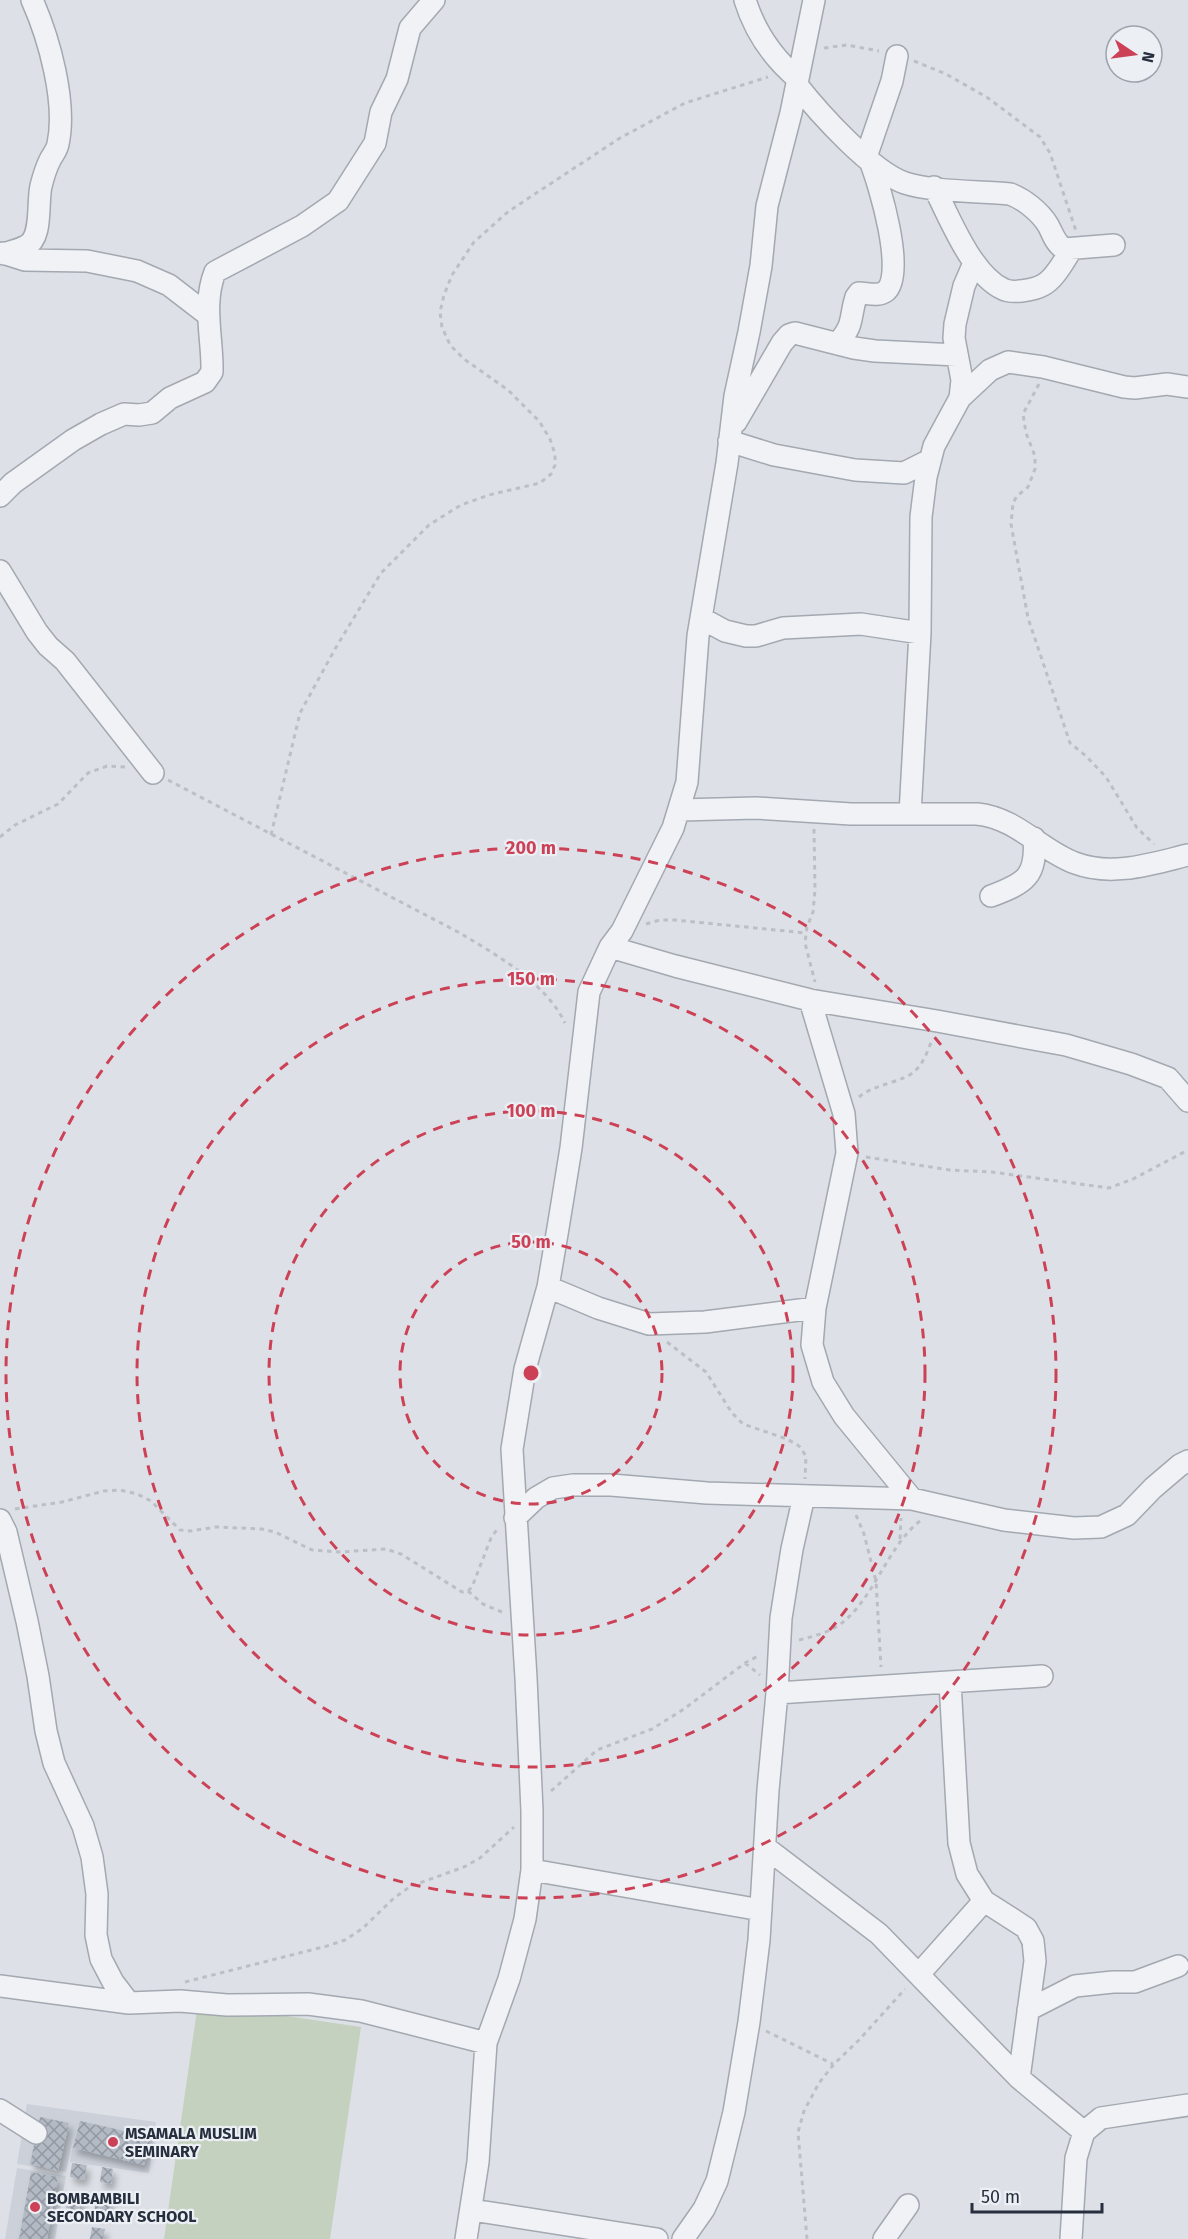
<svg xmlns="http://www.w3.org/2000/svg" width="1188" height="2239" viewBox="0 0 1188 2239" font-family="'Fira Sans',sans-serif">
	<defs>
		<pattern id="building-cross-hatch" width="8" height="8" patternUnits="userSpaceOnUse" patternTransform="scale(1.5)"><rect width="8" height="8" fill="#b4bac4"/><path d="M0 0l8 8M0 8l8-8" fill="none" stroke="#9298a1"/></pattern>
		<filter id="shadow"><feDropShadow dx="3.5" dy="6" stdDeviation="3" flood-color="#0004"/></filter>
	</defs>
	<rect width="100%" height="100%" fill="#dde1e7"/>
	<path fill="#cbd0d9" d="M27,2104L156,2122L149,2173L70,2162L74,2136L66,2172L17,2164Z
		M17,2168L66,2176L55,2239H5Z"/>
	<path fill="#c3d1be" d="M198,2003L361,2027L330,2239H164Z"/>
	<path fill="url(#building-cross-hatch)" filter="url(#shadow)" d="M40,2117L69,2123L58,2171L30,2164Z
		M80,2121L151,2137L144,2165L73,2148Z
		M72,2163L87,2165L84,2180L70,2177Z
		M102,2167L113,2169L111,2184L100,2182Z
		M31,2172L58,2177L47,2239H19Z
		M68,2193L82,2195L79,2210L66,2208Z
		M97,2197L111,2200L108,2215L94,2212Z
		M92,2227L105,2229L103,2239H90Z"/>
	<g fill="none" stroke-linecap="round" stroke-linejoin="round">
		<defs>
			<path id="minor" d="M745,0C755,32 773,58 798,79
				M797,85C819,113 872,172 905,183C932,192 981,191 1010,194C1024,199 1040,212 1048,225C1053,234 1055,243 1064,249L1114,245
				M866,157L892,81L897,56
				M934,187C949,217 972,275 1003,289C1012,294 1034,290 1043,285C1055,279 1064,260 1072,249
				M3,253L25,260L87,261L137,271L169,285L208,315
				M4,254C11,251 19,250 26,246C43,238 37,203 41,186C43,178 46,168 50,160C53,154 57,150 58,144C67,102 49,38 32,0
				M837,344C855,324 849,319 856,297L859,293C867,293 879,297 886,291C906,273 879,183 870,161
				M960,398L990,370L1008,362L1043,367L1124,387L1135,388L1167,384L1188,387
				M736,422L782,343L789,335L795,333L854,348L875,351L957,355
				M729,441L774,455L855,470L904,473L930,460
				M0,496L13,483L73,440L101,424L124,414L139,415L152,413L170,398L205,382L212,372C213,339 202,305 215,272L302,226L338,201L375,143L381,112L397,79L410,28L434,0
				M0,571L37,632L48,646L65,661L153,773
				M701,618L725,631L746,636H756L783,628L861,624L920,633
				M680,810L756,808L851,814H977C1017,818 1040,850 1075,863C1112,877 1151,864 1188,855
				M910,814L920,633L921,517L926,477L934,446L960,398L962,380L954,338L955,324L964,286L974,263
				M991,896C1026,883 1037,876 1034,838
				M610,947L675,966L810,1000L937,1021L1066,1045L1131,1064L1168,1078L1188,1101
				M810,1000L844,1114L847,1153L815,1308L812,1345L823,1382L844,1416L912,1499
				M548,1287L598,1308L649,1324L705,1322L815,1308
				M515,1518L536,1498L553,1488L573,1485H611L707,1493L912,1499L1004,1520L1074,1528L1101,1527L1127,1515L1153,1488L1180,1465L1188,1461
				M0,1520L6,1532L27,1621L38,1676L46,1731L54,1763L83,1826L92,1857L97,1894L96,1935L101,1959L113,1982L129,2003
				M950,1682L959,1843L967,1874L984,1901L1026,1928L1033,1941L1035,1961L1019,2078
				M777,1693L1042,1676
				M765,1847L879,1934L1019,2078L1084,2132
				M532,1870L761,1910
				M919,1974L984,1901
				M0,1986L129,2003L180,2001L227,2005L308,2004L361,2011L486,2043
				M1028,2010L1075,1986L1113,1982H1135L1178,1966
				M0,2110L36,2133
				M472,2210L657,2239
				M466,2239L478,2162L486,2043L509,1979L525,1919L532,1870V1811L526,1678L512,1449L525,1369L548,1287L558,1228L571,1148L589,992L610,947L622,931L673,828L687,782L698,636L727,463L735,396L749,332L761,266L767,206L791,113L814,0
				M683,2239L704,2209L717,2181L734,2112L749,2022L759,1940L768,1790L777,1693L781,1618L792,1549L804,1496
				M884,2239L908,2205
				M1071,2239L1076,2158L1084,2132L1101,2118L1188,2105"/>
		</defs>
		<use href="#minor" stroke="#a3a8b1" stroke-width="24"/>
		<path stroke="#bcbfc5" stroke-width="3" stroke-dasharray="4.5 4.5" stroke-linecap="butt" d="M824,48L847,45L879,51
			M914,61L946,74L988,98L1040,137L1050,153L1076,231
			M1039,384L1023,414L1026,433L1035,456V469L1028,487L1017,496L1013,503L1011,524L1028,618L1070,743L1086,756L1106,777L1137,828L1154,844
			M168,780L460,933C498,956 545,982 565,1023
			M814,829L815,890L813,912L807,927L805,943L815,982
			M271,835L300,713L335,649L381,573L429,525L448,513L461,505L489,495L540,483L551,474L555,465V454L550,439L539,421L508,390L464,359L450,345L442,327L440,312L444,295L452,275L474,242L509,211L620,138L685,103L768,77
			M0,837L15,825L58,804L88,773L107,766L125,767
			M646,924L660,920H675L806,933
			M859,1097C874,1084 905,1082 916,1070C924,1062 928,1050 932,1040
			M866,1157L950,1170L992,1172L1109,1188L1133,1179L1188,1150
			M667,1342L706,1372L732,1413L743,1424L787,1439L799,1446L806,1456L805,1479
			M15,1509L62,1502L104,1491L120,1490L137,1494L151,1501L180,1530L190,1531L217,1527L262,1529L275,1532L312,1550L340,1552L386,1549L401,1554L462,1592L468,1591L472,1587L491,1538L498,1528
			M856,1515L864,1534L876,1581L881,1667
			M900,1539L901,1518
			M468,1591L483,1604L502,1612
			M799,1640C811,1637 823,1634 834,1628C871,1608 886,1547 920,1521
			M745,1663L760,1675
			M551,1791L597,1750L652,1729L684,1709L745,1663L760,1655
			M185,1982L327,1946L345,1940L363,1928L394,1898L411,1886L464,1867L480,1858L514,1827
			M766,2031L833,2064
			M807,2239L798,2132L804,2111L819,2083L834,2064L859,2040L905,1989"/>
		<use href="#minor" stroke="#f0f2f5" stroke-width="21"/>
	</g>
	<g fill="none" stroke="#cd4156" stroke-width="3" stroke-dasharray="10 8">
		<circle cx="531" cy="1373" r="131"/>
		<circle cx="531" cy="1373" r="262"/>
		<circle cx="531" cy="1373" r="394"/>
		<circle cx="531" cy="1373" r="525"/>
	</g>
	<g fill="#cd4156" stroke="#ecf0f5" stroke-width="2">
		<circle cx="113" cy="2142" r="6"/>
		<circle cx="35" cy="2207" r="6"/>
	</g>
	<g text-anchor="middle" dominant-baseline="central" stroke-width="4.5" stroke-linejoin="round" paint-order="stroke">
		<g font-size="16" font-weight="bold" fill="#272f3e" stroke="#ecf0f5" text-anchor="start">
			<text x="125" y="2133">MSAMALA MUSLIM<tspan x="125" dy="18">SEMINARY</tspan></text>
			<text x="47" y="2198">BOMBAMBILI<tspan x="47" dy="18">SECONDARY SCHOOL</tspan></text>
		</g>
	</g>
	<circle cx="531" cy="1373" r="9" fill="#cd4156" stroke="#ecf0f5" stroke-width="3"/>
	<g font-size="18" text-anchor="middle" font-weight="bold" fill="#cd4156" stroke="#ecf0f5" stroke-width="4.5" stroke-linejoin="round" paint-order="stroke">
		<text x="531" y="854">200 m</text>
		<text x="531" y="985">150 m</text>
		<text x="531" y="1117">100 m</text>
		<text x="531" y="1248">50 m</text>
	</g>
	<g transform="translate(1134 54) rotate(103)"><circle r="28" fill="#ecf0f5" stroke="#9da3ac" stroke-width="1.5"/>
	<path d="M0-4.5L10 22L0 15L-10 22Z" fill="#cd4156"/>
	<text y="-9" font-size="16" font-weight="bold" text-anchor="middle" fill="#272f3e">N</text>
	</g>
	<path d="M972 2203v9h130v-9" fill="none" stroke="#272f3e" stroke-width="3"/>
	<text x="981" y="2203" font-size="18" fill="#272f3e" stroke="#ecf0f5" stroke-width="4.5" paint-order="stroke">50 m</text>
</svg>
